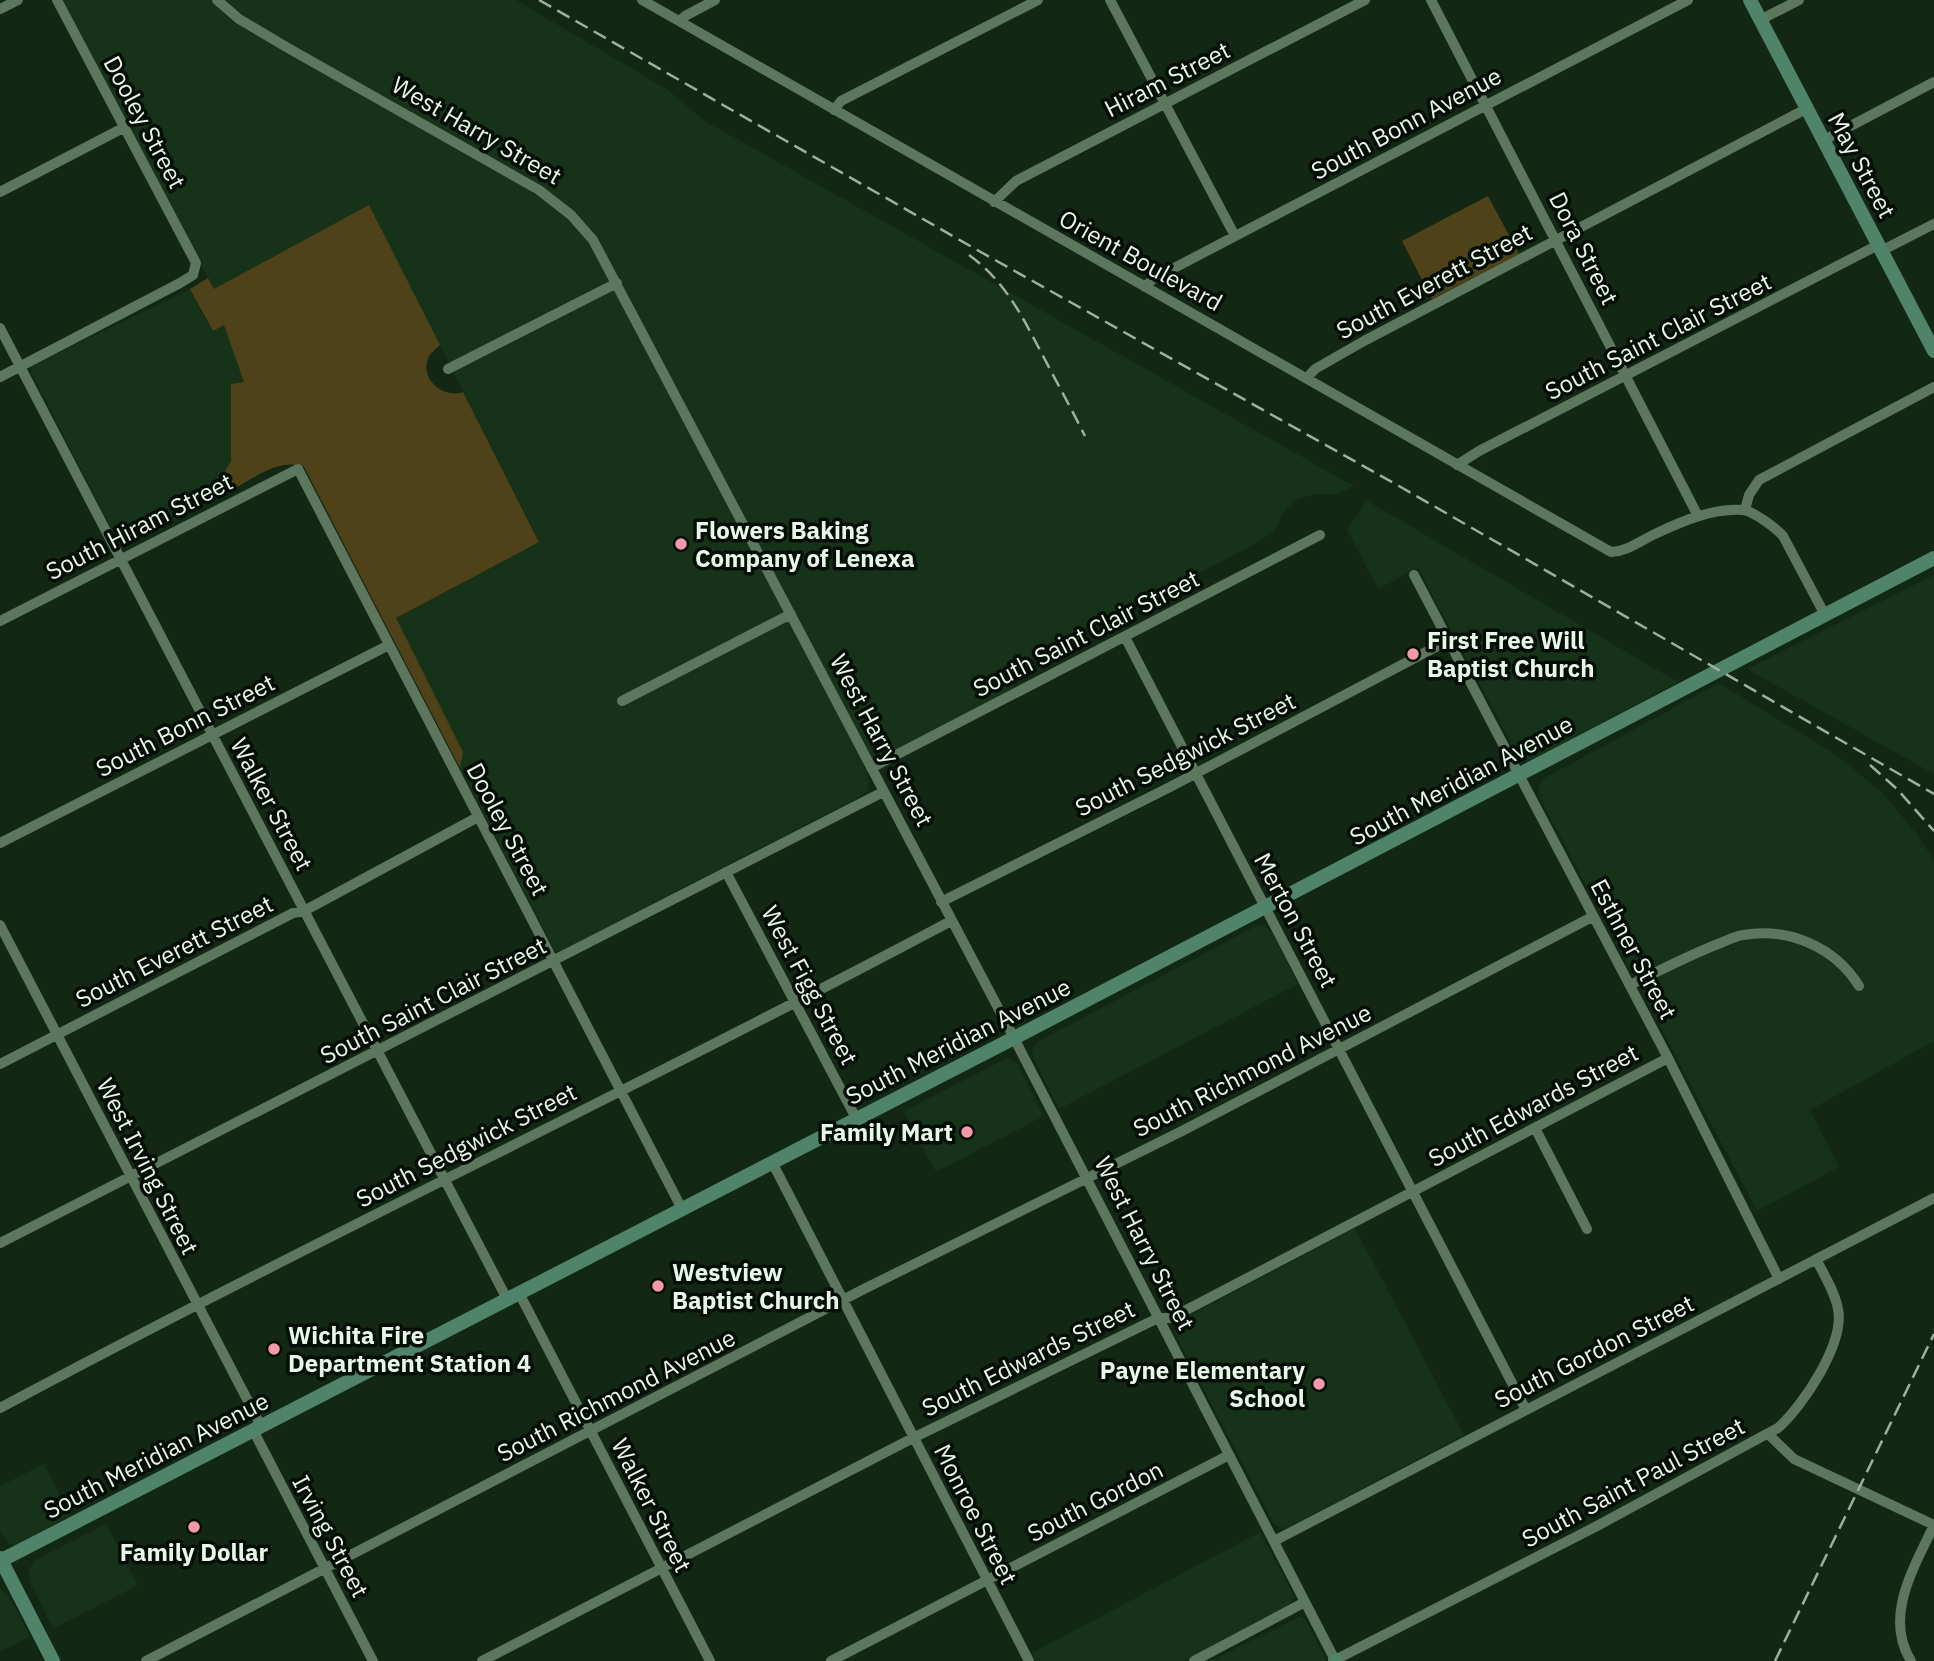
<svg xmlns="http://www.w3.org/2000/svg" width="1934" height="1661" viewBox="0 0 1934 1661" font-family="'IBM Plex Sans',sans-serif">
	<rect width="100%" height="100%" fill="#122814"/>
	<path fill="#163218" d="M63,0H516L668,90L705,121L1354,486L1337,494H1314L1294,501L1283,513L1274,531L1257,543L1007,672L1015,689L864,766L869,781L868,790L861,796L561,951H555L460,768L463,752L395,618L539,541L369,206L214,290Z
		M190,289L212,331L224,324L245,382L231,384V461L220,479L227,493L128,545L122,544L116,538L31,372L32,366Z
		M1367,501L1678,682L1528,762L1520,760L1418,568L1378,589L1347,530Z
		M1934,575V774L1747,669Z
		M1719,683L1833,753L1881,791L1919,837L1934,861V1041L1810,1110L1839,1167L1757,1211L1539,796V786L1543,779Z
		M1264,925L1272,932L1298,984L1059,1109L1032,1055L1033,1048L1039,1041L1254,927Z
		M1007,1058L1017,1063L1044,1116L936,1172L904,1111Z
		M1355,1228L1464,1435L1287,1528L1279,1527L1274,1524L1174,1332L1176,1325L1181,1320Z
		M44,1464L70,1516L15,1545L9,1543L0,1532V1486Z
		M106,1524L138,1585L53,1629L29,1580V1569L35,1560Z
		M1260,1532L1293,1594V1600L1285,1608L1184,1661H1036L1032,1653Z
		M0,1588L8,1595L30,1636L0,1652Z
		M1301,1616L1305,1619L1327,1661H1210Z"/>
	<path fill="#504218" d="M1488,196L1519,254L1432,299L1402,241Z
		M369,205L440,345C436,349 429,354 428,359C420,380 444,399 463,392L539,542L396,618L463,752L460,768L304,467C278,457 250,481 227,493L220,479L231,461V384L244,382L224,325L213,331L190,289L208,278L214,289Z"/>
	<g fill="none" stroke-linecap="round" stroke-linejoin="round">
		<path stroke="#5d765e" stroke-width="10" d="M217,0L239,19L288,48L539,190L571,215L593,240L1014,1038L1335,1660L1597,1526L1778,1428C1803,1406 1845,1343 1838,1309C1835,1292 1824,1275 1816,1259
			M642,0L1611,552C1628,551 1640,541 1655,534C1682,521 1713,508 1743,510C1753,511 1776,528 1783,536L1825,615
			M1110,0L1235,236
			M1431,0L1698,516
			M0,9L18,0
			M1760,20L1799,0
			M680,21L685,16L715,0
			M834,110L841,101L1038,0
			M1824,140L1934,82
			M0,192L125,127
			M994,202L1016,181L1365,0
			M1881,251L1934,224
			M1145,287L1153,279L1688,0
			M0,328L507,1299
			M448,369L617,283
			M0,377L180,283L193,275L196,263L57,0
			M1307,378L1315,369L1364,341L1806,109
			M1457,465L1479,451L1878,245
			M1745,510L1749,495L1759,480L1934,387
			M1414,575L1668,1058L1779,1279
			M0,621L298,469L682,1209
			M1125,637L1526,1410
			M622,701L791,614
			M871,768L1320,535
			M0,843L389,645
			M726,872L856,1118
			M941,902L1170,787L1447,641
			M0,925L261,1426
			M1630,985C1659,971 1687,956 1718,944C1726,941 1735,936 1743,935C1788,927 1835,947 1859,986
			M0,1064L293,913L304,911L478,817
			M1535,1128L1587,1229
			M772,1162L1029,1661
			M0,1243L883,792
			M519,1293L710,1661
			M0,1408C314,1240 637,1088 951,921
			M253,1430L373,1661
			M1768,1434L1794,1459L1934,1525
			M1274,1541L1934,1198
			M146,1661L862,1290L1182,1131L1592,917
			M482,1661L913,1438L1158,1318H1171L1668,1058
			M831,1661L1229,1455
			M1194,1661L1305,1602
			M1911,1661C1883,1616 1915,1566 1934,1525"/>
		<path stroke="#4f846b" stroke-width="14" d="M1750,0L1934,351
			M0,1558L53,1661
			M0,1561L1014,1038L1934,558
			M1335,1660L1336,1661"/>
		<path stroke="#9eaf9f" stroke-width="2.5" stroke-dasharray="14 7" stroke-linecap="butt" d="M539,0L979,251L1399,486L1934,794
			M969,255C1005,281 1022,316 1042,354C1056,381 1071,408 1085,436
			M1870,765L1897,789L1934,831
			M1775,1661L1934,1334"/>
	</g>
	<g fill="#f39aa8" stroke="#050e06" stroke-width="2.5">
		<circle cx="681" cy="544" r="7"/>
		<circle cx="1413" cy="654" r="7"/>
		<circle cx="967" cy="1132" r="7"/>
		<circle cx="658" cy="1286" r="7"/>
		<circle cx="274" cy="1349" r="7"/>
		<circle cx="1319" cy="1384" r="7"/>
		<circle cx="194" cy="1527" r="7"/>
	</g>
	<g text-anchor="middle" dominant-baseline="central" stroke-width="7" stroke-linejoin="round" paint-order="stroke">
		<g font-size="24" fill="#e9f7e9" stroke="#050e06">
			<text transform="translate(1167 79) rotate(-27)">Hiram Street</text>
			<text transform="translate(145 122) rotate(62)">Dooley Street</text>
			<text transform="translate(1406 123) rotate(-28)">South Bonn Avenue</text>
			<text transform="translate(477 130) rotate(30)">West Harry Street</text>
			<text transform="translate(1862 165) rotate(62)">May Street</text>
			<text transform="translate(1584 248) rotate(63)">Dora Street</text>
			<text transform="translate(1141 260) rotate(29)">Orient Boulevard</text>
			<text transform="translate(1434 281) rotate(-28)">South Everett Street</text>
			<text transform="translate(1658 336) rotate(-27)">South Saint Clair Street</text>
			<text transform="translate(139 526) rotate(-27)">South Hiram Street</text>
			<text transform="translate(1086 633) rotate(-27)">South Saint Clair Street</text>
			<text transform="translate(185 725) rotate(-27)">South Bonn Street</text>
			<text transform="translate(882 740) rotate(62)">West Harry Street</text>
			<text transform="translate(1185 754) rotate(-27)">South Sedgwick Street</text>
			<text transform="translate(1461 780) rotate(-28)">South Meridian Avenue</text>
			<text transform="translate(272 804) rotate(62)">Walker Street</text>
			<text transform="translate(508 829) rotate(62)">Dooley Street</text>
			<text transform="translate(1296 920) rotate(62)">Merton Street</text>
			<text transform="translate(1634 949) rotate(62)">Esthner Street</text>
			<text transform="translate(174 951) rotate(-27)">South Everett Street</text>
			<text transform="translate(810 985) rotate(62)">West Figg Street</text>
			<text transform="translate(433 1000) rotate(-27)">South Saint Clair Street</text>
			<text transform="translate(958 1041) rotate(-27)">South Meridian Avenue</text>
			<text transform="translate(1252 1070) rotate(-27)">South Richmond Avenue</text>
			<text transform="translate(1533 1105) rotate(-28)">South Edwards Street</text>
			<text transform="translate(466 1145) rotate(-27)">South Sedgwick Street</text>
			<text transform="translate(148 1166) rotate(63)">West Irving Street</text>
			<text transform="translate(1145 1243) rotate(63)">West Harry Street</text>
			<text transform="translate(1594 1351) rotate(-27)">South Gordon Street</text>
			<text transform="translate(1028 1358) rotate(-26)">South Edwards Street</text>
			<text transform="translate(616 1395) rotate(-27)">South Richmond Avenue</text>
			<text transform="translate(156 1455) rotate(-27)">South Meridian Avenue</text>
			<text transform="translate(1633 1482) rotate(-28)">South Saint Paul Street</text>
			<text transform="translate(1095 1501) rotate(-27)">South Gordon</text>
			<text transform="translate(652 1505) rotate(63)">Walker Street</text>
			<text transform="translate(976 1514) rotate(63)">Monroe Street</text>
			<text transform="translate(331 1536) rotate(62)">Irving Street</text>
		</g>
		<g font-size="24" font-weight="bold" fill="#e9f7e9" stroke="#050e06" text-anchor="start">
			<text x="695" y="530">Flowers Baking<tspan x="695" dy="28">Company of Lenexa</tspan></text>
			<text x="1427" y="640">First Free Will<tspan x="1427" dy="28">Baptist Church</tspan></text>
			<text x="953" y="1132" text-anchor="end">Family Mart</text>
			<text x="672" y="1272">Westview<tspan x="672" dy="28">Baptist Church</tspan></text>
			<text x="288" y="1335">Wichita Fire<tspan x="288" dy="28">Department Station 4</tspan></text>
			<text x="1305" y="1370" text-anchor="end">Payne Elementary<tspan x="1305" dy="28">School</tspan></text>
			<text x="194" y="1552" text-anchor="middle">Family Dollar</text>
		</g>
	</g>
</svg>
